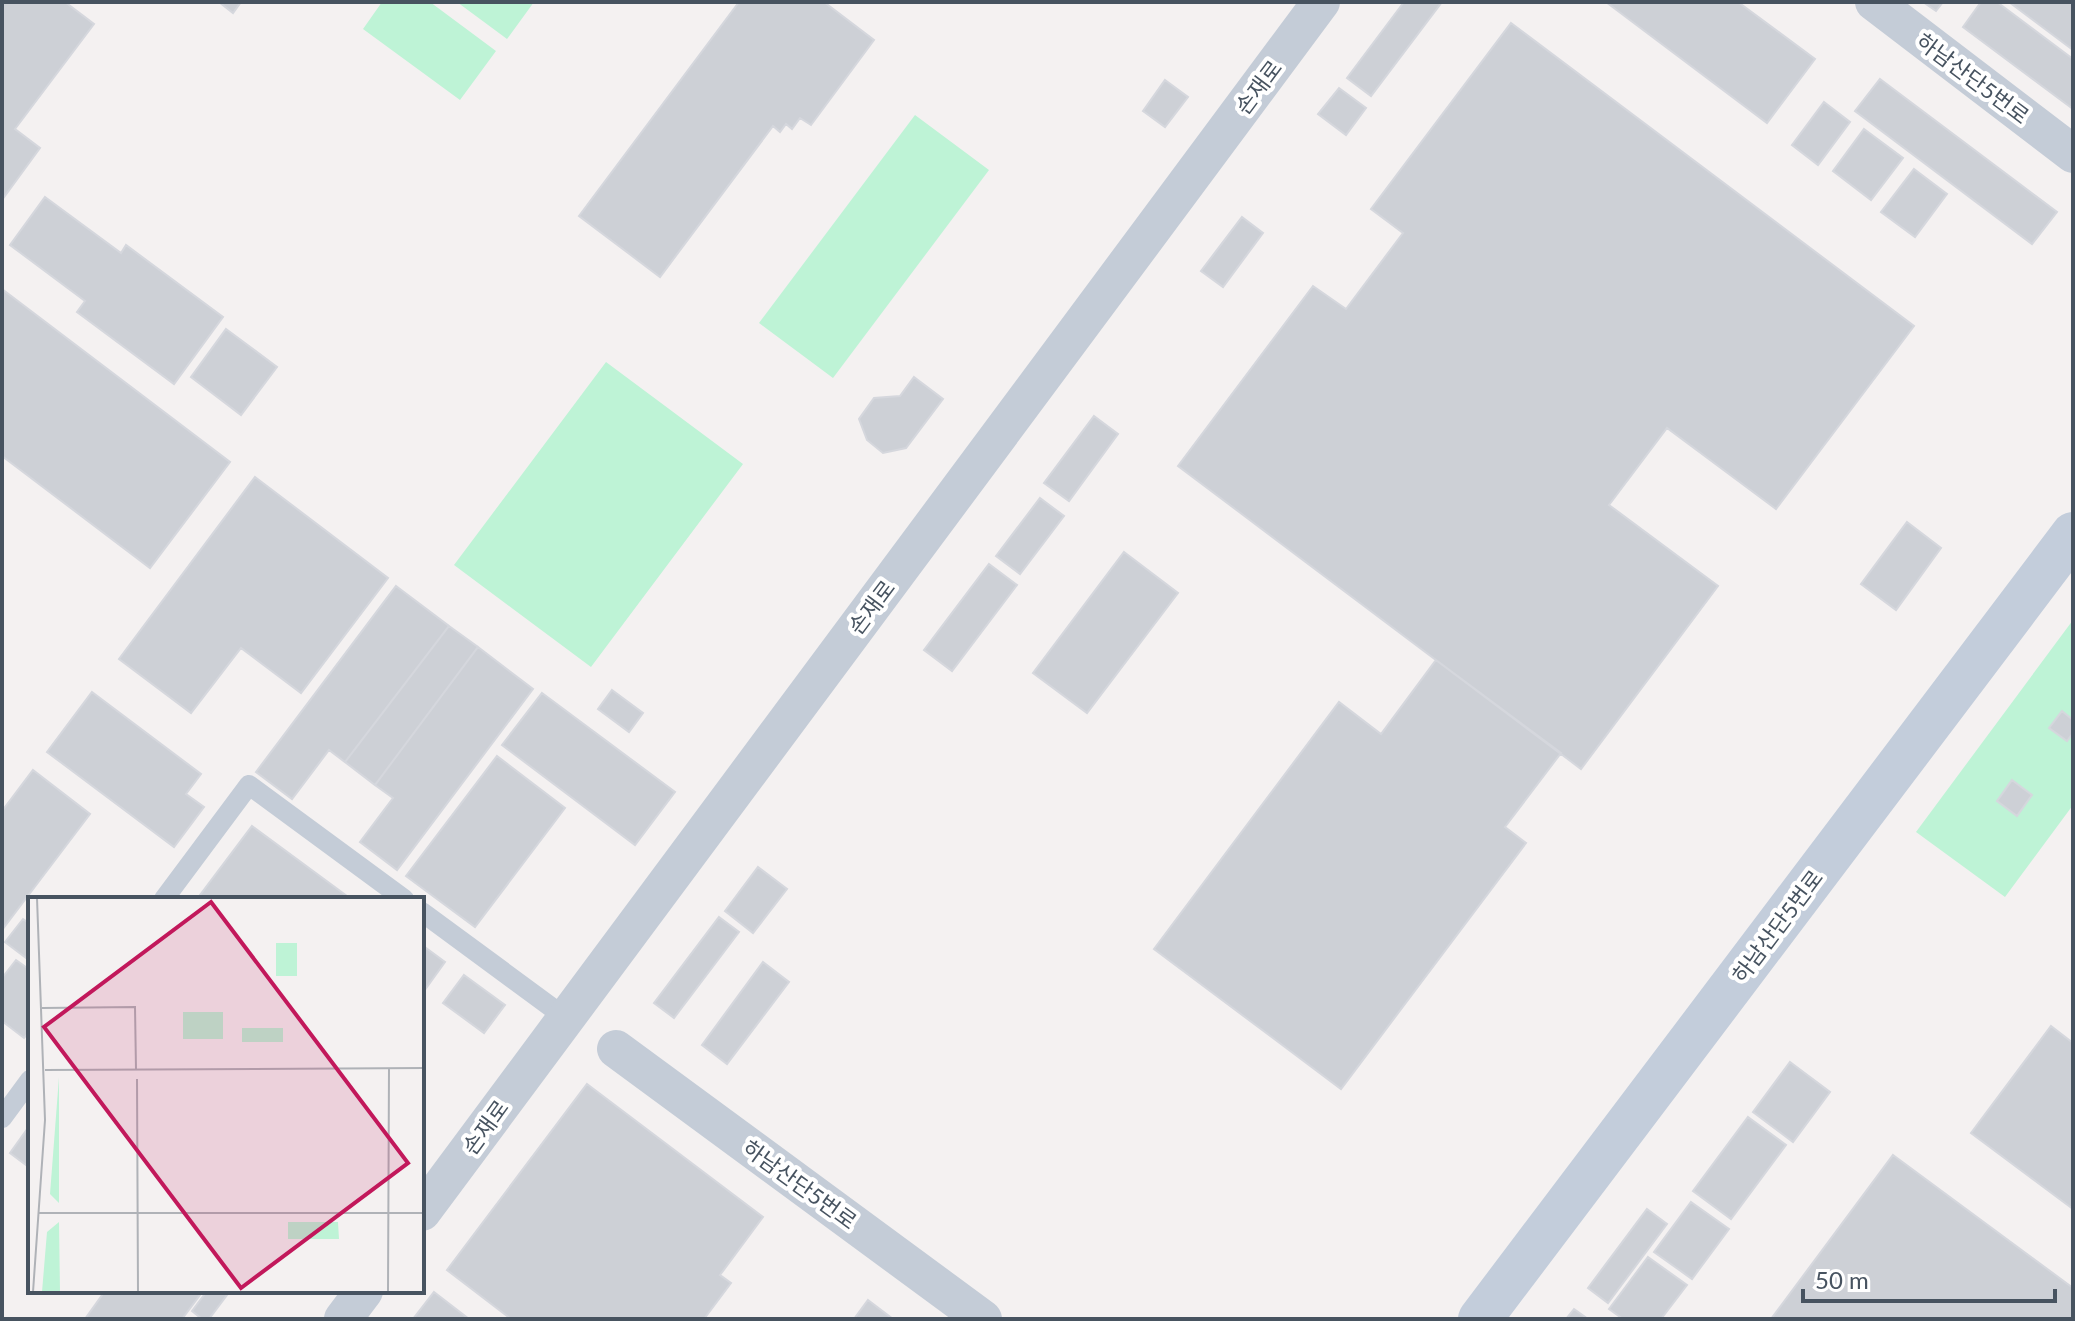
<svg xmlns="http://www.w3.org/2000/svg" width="2075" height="1321" viewBox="0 0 2075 1321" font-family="Lato,'Noto Sans KR',sans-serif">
	<rect width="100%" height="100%" fill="#f4f1f1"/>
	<path fill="#bef3d6" d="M382,2H430L496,51L460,100L363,29Z
		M457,2H534L507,39Z
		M915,115L989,170L833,378L759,323Z
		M606,362L743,464L591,667L454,565Z
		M2073,620V805L2005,897L1916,832Z"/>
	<path fill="#cdd0d6" stroke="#d5d7dd" stroke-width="2" d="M2,2H65L94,24L15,129L40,148L2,200Z
		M219,2H241L233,13Z
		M739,2H824L874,40L811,125L800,118L792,129L786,124L780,132L773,126L660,277L579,216Z
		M1404,2H1442L1371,96L1347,78Z
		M1606,2H1738L1815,59L1767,123Z
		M1923,2H1943L1936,11Z
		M1981,2H1997L2073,59V109L1963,27Z
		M2009,2H2073V50Z
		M1511,23L1914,326L1776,509L1667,428L1609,505L1718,586L1581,769L1178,466L1313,286L1346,309L1403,233L1371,209Z
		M1880,79L2057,212L2032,244L1855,111Z
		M1165,80L1188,97L1165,127L1143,111Z
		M1339,88L1366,108L1346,135L1318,114Z
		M1824,102L1850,122L1818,165L1792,145Z
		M1864,129L1903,158L1871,200L1833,171Z
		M1914,169L1947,194L1915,237L1881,212Z
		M45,197L121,253L126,245L223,317L174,384L77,312L85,301L10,245Z
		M1242,217L1263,233L1223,287L1201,271Z
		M2,289L230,462L150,568L2,456Z
		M226,329L277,367L241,415L191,377Z
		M914,377L943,399L906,448L883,453L867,440L859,419L874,398L900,396Z
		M1094,416L1118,434L1069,501L1044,483Z
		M255,477L388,578L301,693L241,648L191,713L119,659Z
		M1040,498L1064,516L1020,574L996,556Z
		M1907,522L1941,548L1896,610L1861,584Z
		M1124,552L1178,593L1087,713L1033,673Z
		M989,564L1017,585L952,671L924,650Z
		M396,586L449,626L345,762L329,750L292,799L256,772Z
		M449,626L478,647L375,785L345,762Z
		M478,647L533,689L397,870L360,842L393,798L375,785Z
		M1436,660L1561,753L1505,827L1526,843L1341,1089L1154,949L1339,702L1381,734Z
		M612,690L643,713L629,732L598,709Z
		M92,692L201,774L186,794L204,807L174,847L47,752Z
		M542,693L675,792L635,845L502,745Z
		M2062,711L2073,720V733L2067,741L2049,728Z
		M497,756L565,808L475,927L406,876Z
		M33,770L90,814L2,930V811Z
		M2012,780L2032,795L2017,816L1997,801Z
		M252,826L351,899H197Z
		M758,867L787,889L753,933L725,911Z
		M719,917L739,932L674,1018L654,1003Z
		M23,919L30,924V961L5,942Z
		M422,945L445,962L422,994Z
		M16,960L30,970V1031L24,1038L2,1021V978Z
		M763,962L789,982L727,1064L702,1045Z
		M464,975L505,1005L484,1033L443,1003Z
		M2051,1026L2073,1043V1209L1971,1133Z
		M1790,1062L1830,1092L1793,1142L1753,1112Z
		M587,1084L763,1217L720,1275L731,1283L704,1319H511L447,1270Z
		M1748,1117L1786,1145L1731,1219L1693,1191Z
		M30,1125V1168L10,1153Z
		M1893,1155L2073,1288V1319H1771Z
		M1691,1202L1729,1229L1692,1279L1654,1252Z
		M1647,1209L1667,1224L1608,1303L1588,1288Z
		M1648,1257L1687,1285L1661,1319H1623L1609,1309Z
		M105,1291H203L182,1319H85Z
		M207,1291H230L209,1319H202L192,1311Z
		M434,1292L469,1319H413Z
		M868,1300L893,1319H854Z
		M1574,1309L1588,1319H1566Z"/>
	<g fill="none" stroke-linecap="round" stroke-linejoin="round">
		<path stroke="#c4ccd7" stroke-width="20" d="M164,899L249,785L404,899
			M422,912L566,1018
			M2,1118L30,1080"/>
		<path stroke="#c4ccd7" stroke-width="38" d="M1874,2L2073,154
			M616,1049L983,1319
			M422,1212L1321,2
			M343,1319L364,1291"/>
		<path stroke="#c3cddb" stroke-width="44" d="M1480,1319L2073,534"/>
	</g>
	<g text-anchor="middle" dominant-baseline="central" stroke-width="8" stroke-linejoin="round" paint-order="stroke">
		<g font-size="22" fill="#475360" stroke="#fff">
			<text transform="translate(1973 78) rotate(37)">하남산단5번로</text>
			<text transform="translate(1258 87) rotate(-53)">손재로</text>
			<text transform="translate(871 607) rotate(-53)">손재로</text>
			<text transform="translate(1777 926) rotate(-53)">하남산단5번로</text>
			<text transform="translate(485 1127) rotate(-54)">손재로</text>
			<text transform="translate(800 1184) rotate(36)">하남산단5번로</text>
		</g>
	</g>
	<g transform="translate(28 897)">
		<rect width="396" height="396" fill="#f4f1f1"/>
		<path d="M248,46H269V79H248ZM155,115H195V142H155ZM214,131H255V145H214ZM31,180V306L22,297ZM31,325L32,395H14L19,335ZM260,325H310L311,342H260Z" fill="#bef3d6"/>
		<path fill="none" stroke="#afb2b7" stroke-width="2" d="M14,111L107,110L108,172M17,173L396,171M109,182L110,395M11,316H396M5,395L17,223L9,1M360,395L361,171"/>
		<path fill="#c2185b" fill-opacity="0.15" stroke="#c2185b" stroke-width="4" d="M183,5L380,266L213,391L16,130Z"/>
		<rect width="396" height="396" fill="none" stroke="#475360" stroke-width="4"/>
	</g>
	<rect width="2075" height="1321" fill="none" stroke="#475360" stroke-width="8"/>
	<path d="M1803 1289v12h252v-12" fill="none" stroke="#475360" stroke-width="4"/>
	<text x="1815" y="1289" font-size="24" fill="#475360" stroke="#ffffff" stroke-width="6" paint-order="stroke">50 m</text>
</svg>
